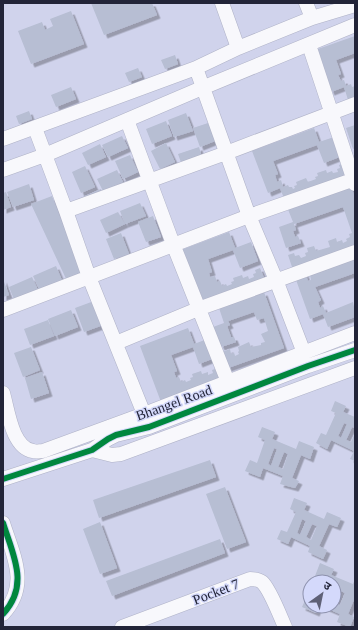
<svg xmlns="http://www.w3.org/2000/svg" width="358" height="630" viewBox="0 0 358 630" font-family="'Times New Roman','Noto Sans Devanagari',serif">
	<defs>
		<filter id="shadow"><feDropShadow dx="3.5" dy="3.5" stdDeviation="0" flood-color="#0004"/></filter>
	</defs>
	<rect width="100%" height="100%" fill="#d0d3ec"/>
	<path fill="#b7bed3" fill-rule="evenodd" filter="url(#shadow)" d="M91,3H152L157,15L104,35Z
		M71,11L84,44L31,64L18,31L42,22L45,30L53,26L50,19Z
		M355,36V53L336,60L341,74L338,75L341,81L344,80L346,86L351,84L352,87L355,86V98L348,100L344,87L331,92L315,50Z
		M175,55L178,64L165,69L161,60Z
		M138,68L142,77L129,82L125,73Z
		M71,87L76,99L56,107L51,95Z
		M29,111L32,119L19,124L16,116Z
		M186,113L193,131L174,137L168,120Z
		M166,121L172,136L152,144L146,129Z
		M208,123L215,141L200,147L193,128Z
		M355,125V148L353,149L346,128Z
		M314,128L319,142L334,137L342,156L324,163L317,145L273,161L278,174L275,175L277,182L281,180L283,187L288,185L289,187H292L293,189L295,188L294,186L297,185L296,182L306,178L308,182L316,179L315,177L318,176L317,173L326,170L327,173L332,171L333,173L338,172L337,169L340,168L339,165L344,163L350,177L285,201L280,188L268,193L252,151Z
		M122,136L128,148L108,157L102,145Z
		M166,143L175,162L160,169L151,151Z
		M100,144L106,157L88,165L82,153Z
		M199,147L203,161L183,168L178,154Z
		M130,155L138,172L123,179L115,161Z
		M85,166L95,187L81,193L72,172Z
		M117,170L123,182L103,191L97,179Z
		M29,184L34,200L13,207L7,192Z
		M351,186L355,198V248L293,270L288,255L294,253L295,256L299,255L301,258L306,256L305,253L308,252L307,248L314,246L316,251L330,247L328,241L336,238L337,242L342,240L343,243L347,241L346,239L350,237L349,234L352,233L343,207L294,224L296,230L293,231L295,237L298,236L301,243L286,248L279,227L293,222L287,207Z
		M101,189L103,196L86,202L83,197Z
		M6,192L11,207L3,210V193Z
		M52,196L83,277L68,283L31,204Z
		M140,203L146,216L125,224L120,211Z
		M118,212L125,224L106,233L100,220Z
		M153,216L161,237L146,242L138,222Z
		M229,232L235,248L251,242L258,261L240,268L233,250L208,259L212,272L209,273L210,277L215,276L217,282L220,281L222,286L226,284L227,286L232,284L231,282L234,281L233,278L242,275L243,278L248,276L249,279L254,277L253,274L256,273L255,270L260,268L266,283L202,306L181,250Z
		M121,233L129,254L114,259L106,239Z
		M355,255V273L315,287L321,300L318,302L320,308L323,306L326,313L353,302L354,307H355V317L328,327L323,314L310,319L295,277L305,273L308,281L311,280L310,275Z
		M56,266L63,283L41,293L33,276Z
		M32,277L39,292L15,302L9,287Z
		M3,279L9,295L3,297Z
		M264,292L284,348L228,368L222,352L230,349L231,354L234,353L235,356L239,354L238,352L239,351L238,347L249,342L251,347L261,345V343L265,342L261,334L268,331L264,318L257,320L254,312L228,321L230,325L227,326L231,337H234L236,342L221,347L213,327L224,323L219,308Z
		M94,301L103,325L84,332L75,308Z
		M71,310L78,327L55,336L48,319Z
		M48,320L54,336L30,345L24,329Z
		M188,328L194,344L210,338L217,357L199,364L193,347L171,355L177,371L174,372L176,378L179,377L181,382L185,380L186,382L191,380L190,378L193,377L192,374L201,371L202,374L208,372V375L213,373L212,370L215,369L214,366L219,364L225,379L161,402L140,346Z
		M31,347L40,370L23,377L14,353Z
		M42,372L49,393L31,399L25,378Z
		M335,401L346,406L343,412L355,417V428L352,427L346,440L351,442L355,433V461L350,459L354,451L331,440L327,449L316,443L321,433L326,435L336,413L331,411ZM344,423L347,424L341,438L338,436Z
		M262,427L275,432L272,439L296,449L299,441L314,447L310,459L301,455L292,478L299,481L295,488L280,484L283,476L263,468L260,477L245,471L250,460L257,463L265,440L258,437ZM274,448L277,449L271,466L268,464ZM284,452L288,454L283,469L278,467Z
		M210,460L216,477L99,518L93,500Z
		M225,487L246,542L227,549L206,494Z
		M294,498L307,503L304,510L324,519L327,512L341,518L337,527L329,524L319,546L327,550L323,559L308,552L310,546L291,537L288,544L277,539L281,530L287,532L296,512L290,509ZM302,519L306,521L300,535L297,533ZM312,524L317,526L311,540L306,537Z
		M100,522L117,568L100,574L83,529Z
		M220,539L225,553L112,596L106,581Z
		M320,563L334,569L331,575L353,584L355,579V597L348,614L354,617L350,627L337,622L340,614L321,606H334V582H322L323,579L315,576ZM341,591L345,593L340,605L336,604Z
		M307,596L310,597V606H319L316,613L302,607Z"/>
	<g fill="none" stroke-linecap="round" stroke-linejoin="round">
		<defs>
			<path id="minor" d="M222,3L238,48
				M306,3L312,18
				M309,45L355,184
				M196,68L249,216L276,280L304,353
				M127,120L173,244L228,382
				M35,128L66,211L89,277L144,414
				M3,139L196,68L238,48L312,18L355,5
				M3,170L45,155L202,88L355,25
				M66,211L226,153L355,104
				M3,310L249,216L355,179
				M116,343L198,309L355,252
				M3,393C8,410 12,448 33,451C36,452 40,451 43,451L144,414L355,333
				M92,450L112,455L121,454L355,368
				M3,479L92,450L108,439L116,435L149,427L308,366L355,350
				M3,523C13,555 30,585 3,614
				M122,627L250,579C254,579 258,579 262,582C270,589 280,616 285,627"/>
		</defs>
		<use href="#minor" stroke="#afb2c7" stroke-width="15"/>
		<use href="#minor" stroke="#f8f8fc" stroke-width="14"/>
		<defs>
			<path id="cycleway" d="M3,479L92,450L108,439L116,435L149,427L308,366L355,350
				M3,523C13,555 30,585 3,614"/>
		</defs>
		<use href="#cycleway" stroke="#d4d9fb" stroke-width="8"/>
		<use href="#cycleway" stroke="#00873e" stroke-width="6"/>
	</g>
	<g text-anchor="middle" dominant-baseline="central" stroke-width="3" stroke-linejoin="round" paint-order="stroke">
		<g font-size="14" fill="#222438" stroke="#d4d9fb">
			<text transform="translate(174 403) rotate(-20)">Bhangel Road</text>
			<text transform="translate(216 592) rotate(-21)">Pocket 7</text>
		</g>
	</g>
	<rect width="358" height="630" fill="none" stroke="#222438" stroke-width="8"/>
	<g transform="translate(322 594) rotate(33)"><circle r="19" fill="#d4d9fb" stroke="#8d91ad"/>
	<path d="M0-3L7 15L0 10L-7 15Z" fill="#5f6177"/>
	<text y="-6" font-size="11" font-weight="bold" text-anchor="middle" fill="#222438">उ</text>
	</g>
</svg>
